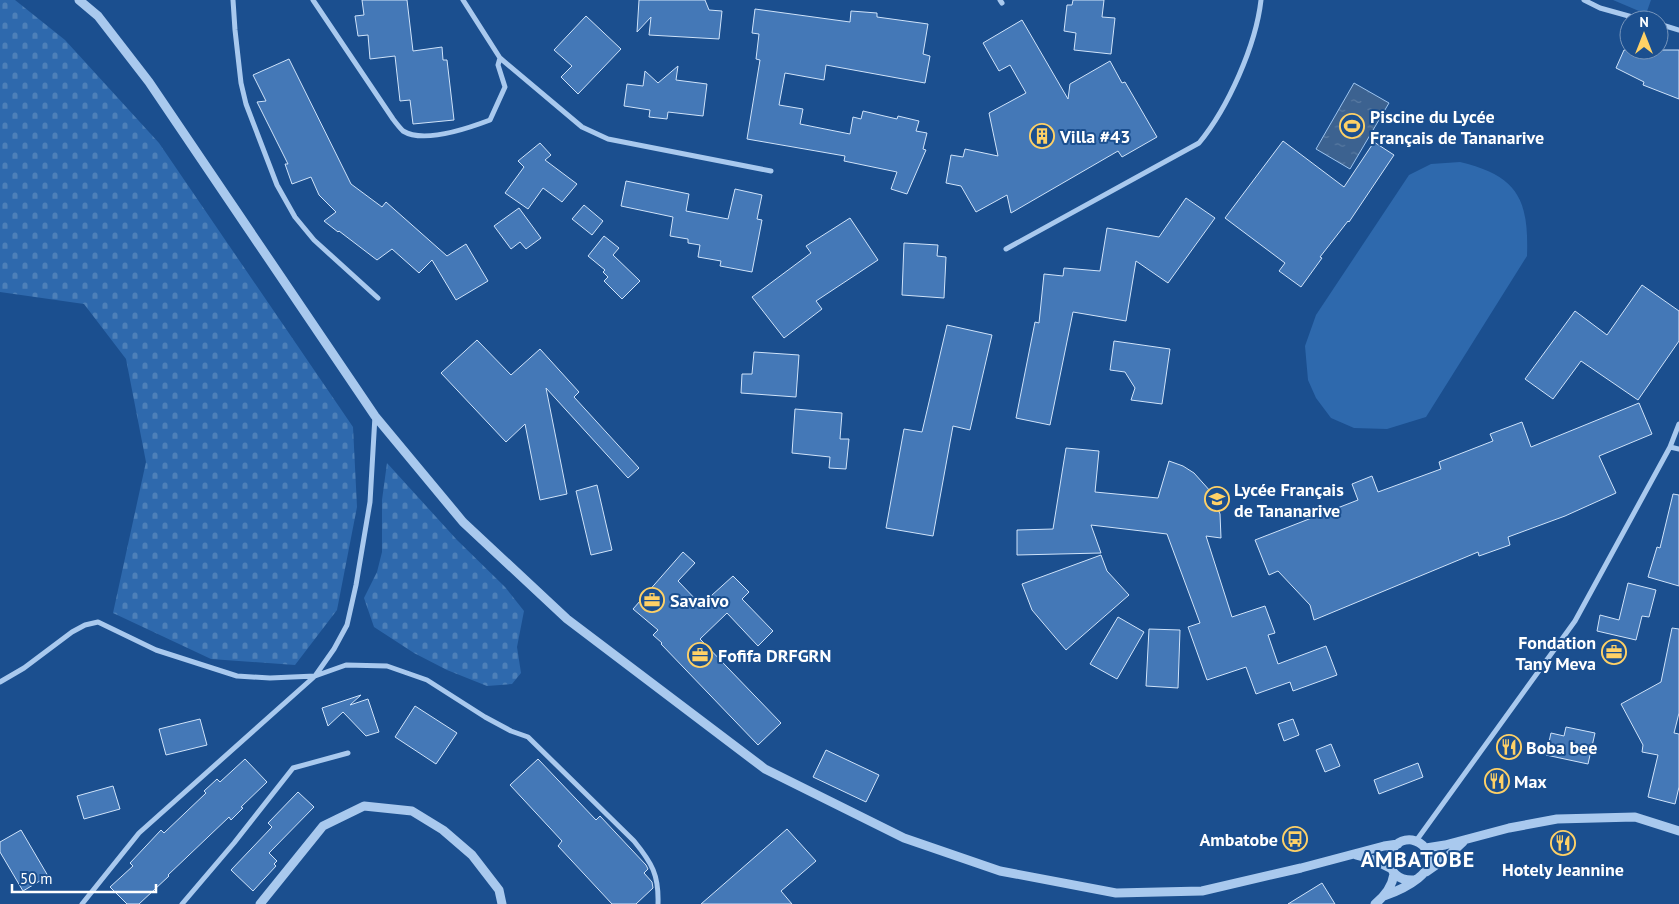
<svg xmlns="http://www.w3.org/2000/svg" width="1679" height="904" viewBox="0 0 1679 904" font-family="'PT Sans',sans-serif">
	<defs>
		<pattern id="cemetery-stones" width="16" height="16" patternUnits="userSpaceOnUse" patternTransform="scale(1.25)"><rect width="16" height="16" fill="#2e69ad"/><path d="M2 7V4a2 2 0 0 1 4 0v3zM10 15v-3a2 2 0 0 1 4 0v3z" fill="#4d80b9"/></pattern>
		<pattern id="water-ripples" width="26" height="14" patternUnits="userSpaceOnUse" patternTransform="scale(1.25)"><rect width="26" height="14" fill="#3c6290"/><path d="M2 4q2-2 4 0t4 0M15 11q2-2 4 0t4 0" fill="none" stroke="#597aa1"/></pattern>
	</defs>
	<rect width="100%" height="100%" fill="#1b4f8f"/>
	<path fill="url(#cemetery-stones)" d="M0,0H15L65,40L159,143L353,427L357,507L337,610L295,665L211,659L113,613L146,462L126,359L84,304L0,292Z
		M387,463L457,540L505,587L524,611L517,647L521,673L512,684L487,686L447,670L414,653L374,627L364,598L377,572L382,552V500Z"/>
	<path fill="#2e69ad" d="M1613,0H1651L1646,14Z
		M1460,162C1517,176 1529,198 1527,256L1426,417L1387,429L1354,428L1331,418L1316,398L1308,380L1305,346L1316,315L1409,175L1431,164Z"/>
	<path fill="url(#water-ripples)" stroke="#9cc4f0" d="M1354,83L1389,103L1350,169L1316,149Z"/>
	<path fill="#4478b7" stroke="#cfe3fa" d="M362,0H407L413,51L442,47L443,60H447L454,120L413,124L410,100L400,101L395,56L370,59L368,35L358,36L355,16L364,15Z
		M639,0H705L709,10L722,11L719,39L649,35L651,17L637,32Z
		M1073,0H1104L1102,17L1115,18L1111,54L1074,50L1076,33L1064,31L1067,5H1072Z
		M755,9L850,22L851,11L877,13V17L928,24L923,54L930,56L925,83L826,65L824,80L785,73L779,105L803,109L800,124L850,134L853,117L861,119L863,111L897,119L898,116L919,121L916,131L927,133L923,149L926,150L907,194L891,189L897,172L844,161L845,156L747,139L760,60L756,59L759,34L752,33Z
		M586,16L621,49L578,94L561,77L572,66L554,50Z
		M1022,20L1068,99L1070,84L1110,61L1122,83L1125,82L1157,137L1122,157L1118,151L1011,213L1007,195L976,212L961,186L946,183L951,155L963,157L965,149L998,156L989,113L1026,93L1010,65L999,71L983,43Z
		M1624,50H1679V99L1643,85L1644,82L1616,68Z
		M289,59L351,184L382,207L386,202L447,256L466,244L488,281L456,300L432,260L419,273L392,249L377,260L339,231L338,232L324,221L336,212L319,195L311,177L292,184L285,164H288L257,102L266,101L253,75Z
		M678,66L676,80L707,84L703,116L668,112L667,119L649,117L650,110L624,106L627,84L643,86L645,71L658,83Z
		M1283,141L1344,187L1374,142L1394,155L1349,222L1348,221L1320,257L1322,258L1301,287L1279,271L1285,263L1225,218Z
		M540,143L551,155L545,160L577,184L562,202L543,188L528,209L505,193L524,167L518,161Z
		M626,181L689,194L686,211L728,219L735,189L762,195L757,219L762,220L752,272L720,266L721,261L698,257L700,245L688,243V239L670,236L673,217L621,206Z
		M1186,198L1215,218L1168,283L1136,261L1126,321L1073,312L1050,425L1016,418L1035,322L1039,323L1044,274L1063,276L1064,268L1100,271L1107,228L1159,237Z
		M584,205L603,221L592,235L572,219Z
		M519,208L541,238L526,249L520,242L511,249L494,226Z
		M850,218L878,260L816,301L822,309L784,338L752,297L811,253L806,246Z
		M604,236L619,248L613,255L640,281L622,299L604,281L608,277L603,272L605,270L588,256Z
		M904,243L938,245L937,256L946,257L944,298L902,295Z
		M1642,285L1679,311V341L1638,400L1581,361L1553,399L1525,379L1575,311L1607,335Z
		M947,325L992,335L970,430L953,426L933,536L886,528L904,429L922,432Z
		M477,340L511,375L540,349L579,392L574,397L639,468L628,478L546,388L567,494L540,500L525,424L506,442L441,373Z
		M1114,341L1170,349L1162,404L1131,400L1135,388L1125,372L1110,370Z
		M754,352L799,355L796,397L741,393L742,374H752Z
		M1639,403L1652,434L1599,456L1616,493L1565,516L1508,537L1510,545L1479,556L1478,552L1314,620L1310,605L1278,571L1269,575L1255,540L1358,500L1352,484L1372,476L1378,492L1441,469L1439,462L1493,441L1490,434L1522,422L1531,447Z
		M795,409L842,413L840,439H849L846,469L829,468L830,457L792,453Z
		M1066,448L1099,451L1095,492L1158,498L1169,461L1183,466L1194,473L1211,492L1220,514L1221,538L1206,536L1232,617L1265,606L1275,633L1268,635L1278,664L1326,646L1337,675L1293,691L1290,682L1256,694L1246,667L1207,680L1188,627L1200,623L1167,534L1091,525L1101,553L1017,555V530L1053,529Z
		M597,485L612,550L591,555L576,491Z
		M1673,494L1679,495V586L1648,577L1657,547L1660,548Z
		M683,552L695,563L678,581L701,605L733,576L749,592L742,599L773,631L758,646L727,613L700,639L781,723L758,745L661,644L662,643L653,635L658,630L633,609Z
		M1101,555L1107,571L1129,595L1066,650L1032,610L1022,584Z
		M1628,583L1656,590L1649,617L1642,616L1636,640L1597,631L1600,615L1619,620Z
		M1118,617L1144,632L1117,679L1090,664Z
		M1672,628L1679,629V713L1674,733L1679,734V787L1675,804L1648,797L1658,755L1642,752L1643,745L1621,704L1661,682Z
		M1149,629L1180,630L1178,688L1146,686Z
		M361,695L350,705L368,699L379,732L366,736L343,712L328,726L322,708Z
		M415,706L457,733L436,764L395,737Z
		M200,719L207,745L166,755L159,729Z
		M1293,719L1299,735L1284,741L1278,724Z
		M1566,727L1595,733L1588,764L1546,755L1551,733L1564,736Z
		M1331,744L1340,766L1325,772L1316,750Z
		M826,750L879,775L866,802L813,777Z
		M245,759L267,782L241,807L243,808L231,820L229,817L168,875L169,876L139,904H127L110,887L133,866L130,863L161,830L164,833L206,793L204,791L217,779L220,782Z
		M538,759L596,820L600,816L646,865L648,869L644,873L652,882L653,888L636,904H612L558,846L562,841L510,785Z
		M1418,763L1423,777L1379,794L1374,780Z
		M113,786L120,809L84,819L77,796Z
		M298,792L314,807L269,853L277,861L274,864L276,866L253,891L231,870L272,827L268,823Z
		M787,829L816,861L781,891L792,904H701Z
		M21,830L48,876L23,891L0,852V842Z
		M1322,883L1335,904H1288Z"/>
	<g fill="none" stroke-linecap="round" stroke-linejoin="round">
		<path stroke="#a9c9ee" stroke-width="5" d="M233,0L235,30L241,83L246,104L277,185L295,217L314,240L378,298
			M313,0L393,119C396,123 400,128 403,131C424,144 469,128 490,120L505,87L498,65L500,58
			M463,0L500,58L582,127L608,139L771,171
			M1000,0L1002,3
			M1584,0L1600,8L1643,20
			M1659,24L1679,30
			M1006,249L1199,143C1228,108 1256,45 1261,0
			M1670,447L1679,449
			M0,682L24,668L72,632L85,625L98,622L156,650L237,676L270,678L315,676L334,649L347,625L356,585L370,502L375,416
			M1416,841L1575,621L1670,447L1679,424
			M82,904L139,833L315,676L346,665L387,666L427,680L485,717L511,731L528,737L634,841C652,863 659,875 658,904
			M182,904L234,843L293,768L348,753"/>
		<path stroke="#a9c9ee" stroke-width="9" d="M79,0L98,16L149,82L375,416L463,522L567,619L765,769L904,838L1000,871L1116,893L1202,891L1301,868L1384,846L1398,844
			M1426,848L1445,845L1509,828L1557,819L1635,817L1679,831
			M1356,855L1374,860L1390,868
			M1426,872L1446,858L1463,842
			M1384,896C1401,890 1444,871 1425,848C1422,844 1417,841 1412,840C1384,837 1380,882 1414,880
			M260,904L323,826L364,806L412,811L443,830L472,855L499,890L502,904
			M1375,904C1385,896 1392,887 1394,874"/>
	</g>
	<defs>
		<symbol id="stadium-ring" viewBox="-11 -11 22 22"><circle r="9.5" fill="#1b4f8f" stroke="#ffd166" stroke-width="1.5"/><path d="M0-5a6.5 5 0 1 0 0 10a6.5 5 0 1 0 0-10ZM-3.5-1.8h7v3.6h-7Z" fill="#ffd166"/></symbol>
		<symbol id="building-ring" viewBox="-11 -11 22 22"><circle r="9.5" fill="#1b4f8f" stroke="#ffd166" stroke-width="1.5"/><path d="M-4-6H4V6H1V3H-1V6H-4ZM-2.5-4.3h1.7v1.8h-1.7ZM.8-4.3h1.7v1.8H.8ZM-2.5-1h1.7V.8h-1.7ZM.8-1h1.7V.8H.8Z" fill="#ffd166"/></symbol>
		<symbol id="school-ring" viewBox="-11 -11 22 22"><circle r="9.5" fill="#1b4f8f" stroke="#ffd166" stroke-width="1.5"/><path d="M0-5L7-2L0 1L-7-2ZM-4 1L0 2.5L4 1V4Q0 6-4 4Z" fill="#ffd166"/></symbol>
		<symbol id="office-ring" viewBox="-11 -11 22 22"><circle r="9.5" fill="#1b4f8f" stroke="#ffd166" stroke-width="1.5"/><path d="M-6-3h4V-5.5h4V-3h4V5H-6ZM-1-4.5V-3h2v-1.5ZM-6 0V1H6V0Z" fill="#ffd166"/></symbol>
		<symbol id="restaurant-ring" viewBox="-11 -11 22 22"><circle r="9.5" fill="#1b4f8f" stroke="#ffd166" stroke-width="1.5"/><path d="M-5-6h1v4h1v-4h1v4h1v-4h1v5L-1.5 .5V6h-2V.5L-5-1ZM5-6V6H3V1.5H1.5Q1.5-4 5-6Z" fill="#ffd166"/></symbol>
		<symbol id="bus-ring" viewBox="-11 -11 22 22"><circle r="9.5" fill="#1b4f8f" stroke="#ffd166" stroke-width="1.5"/><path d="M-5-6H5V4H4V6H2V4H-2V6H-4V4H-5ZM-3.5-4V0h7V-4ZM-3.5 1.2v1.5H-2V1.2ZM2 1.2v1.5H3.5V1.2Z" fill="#ffd166"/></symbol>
	</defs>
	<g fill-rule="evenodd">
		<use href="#stadium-ring" x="1338" y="112" width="28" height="28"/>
		<use href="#building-ring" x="1028" y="122" width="28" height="28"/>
		<use href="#school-ring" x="1203" y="485" width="28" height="28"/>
		<use href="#office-ring" x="638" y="586" width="28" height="28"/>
		<use href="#office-ring" x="1600" y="638" width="28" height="28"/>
		<use href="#office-ring" x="686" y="641" width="28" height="28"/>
		<use href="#restaurant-ring" x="1495" y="733" width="28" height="28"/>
		<use href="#restaurant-ring" x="1483" y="767" width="28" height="28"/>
		<use href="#bus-ring" x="1281" y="825" width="28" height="28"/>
		<use href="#restaurant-ring" x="1549" y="829" width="28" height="28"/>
	</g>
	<g text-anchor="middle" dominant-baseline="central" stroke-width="4" stroke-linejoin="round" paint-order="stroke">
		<g font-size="18" font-weight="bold" fill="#fff" stroke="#1b4f8f" text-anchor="start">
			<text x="1370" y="116">Piscine du Lycée<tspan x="1370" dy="21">Français de Tananarive</tspan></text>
			<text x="1060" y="136">Villa #43</text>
			<text x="1234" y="489">Lycée Français<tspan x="1234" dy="21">de Tananarive</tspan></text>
			<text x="670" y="600">Savaivo</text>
			<text x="1596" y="642" text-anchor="end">Fondation<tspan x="1596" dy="21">Tany Meva</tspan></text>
			<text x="718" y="655">Fofifa DRFGRN</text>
			<text x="1526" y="747">Boba bee</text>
			<text x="1514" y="781">Max</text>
			<text x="1278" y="839" text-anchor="end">Ambatobe</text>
			<text x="1563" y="869" text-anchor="middle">Hotely Jeannine</text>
		</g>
		<g font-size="22" font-weight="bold" letter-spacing="1" fill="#fff" stroke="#1b4f8f">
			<text x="1418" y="859">AMBATOBE</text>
		</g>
	</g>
	<g transform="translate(1644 35)"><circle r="24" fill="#1b4f8f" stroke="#7695bc"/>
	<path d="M0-4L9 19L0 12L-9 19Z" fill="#ffd166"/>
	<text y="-8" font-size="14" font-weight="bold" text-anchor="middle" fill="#ffffff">N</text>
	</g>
	<path d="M12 884v8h144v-8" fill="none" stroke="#ffffff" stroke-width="2.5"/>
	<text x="20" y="884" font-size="15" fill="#ffffff" stroke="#1b4f8f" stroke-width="4" paint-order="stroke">50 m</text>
</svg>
